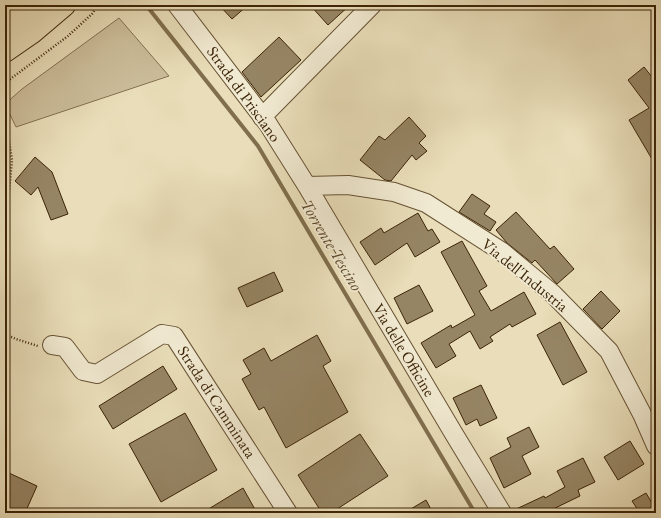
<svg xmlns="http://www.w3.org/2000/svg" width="661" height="518" viewBox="0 0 661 518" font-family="'EB Garamond',serif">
	<rect width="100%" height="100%" fill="#e9deb9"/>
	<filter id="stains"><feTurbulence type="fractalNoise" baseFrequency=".005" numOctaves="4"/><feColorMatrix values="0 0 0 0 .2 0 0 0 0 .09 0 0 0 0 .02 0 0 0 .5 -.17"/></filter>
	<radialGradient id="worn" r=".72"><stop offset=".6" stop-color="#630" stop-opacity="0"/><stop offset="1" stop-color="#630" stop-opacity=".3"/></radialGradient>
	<path fill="#ccbe9b" stroke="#847151" d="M119,18L169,76L16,127L5,104L22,89Z"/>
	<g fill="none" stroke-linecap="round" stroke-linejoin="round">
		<path stroke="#806e4d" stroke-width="4" d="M146,5L258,146L475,513"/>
	</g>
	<path fill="#968564" stroke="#3c2407" d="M219,5H248L232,19Z
		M310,5H350L328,25Z
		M279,37L301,60L261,97L242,72Z
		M644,67L656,82V166L629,120L649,108L628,80Z
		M409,117L426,136L419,143L427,151L416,160L412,155L391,181L385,180L360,160L379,136L385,140Z
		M35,157L52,172L68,214L51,220L38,187L31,195L15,181Z
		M472,194L490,206L484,214L496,222L490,231L459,212Z
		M516,212L550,249L554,246L574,269L557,284L535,260L532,263L507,243L496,230Z
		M418,213L428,231L432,229L440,242L415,257L407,243L375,265L360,242L381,228L384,233Z
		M462,241L487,286L479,291L491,311L524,292L536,314L512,327L510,324L490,337L493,341L480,349L470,331L449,344L456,356L436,368L421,343L451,325L452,328L475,315L441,252Z
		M274,272L283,291L247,307L238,288Z
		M419,285L433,311L407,324L394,298Z
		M601,291L620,311L602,329L583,309Z
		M560,322L587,372L563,385L537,335Z
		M317,335L331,361L323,366L348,412L286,448L264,407L259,410L242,379L251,374L243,360L264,348L271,361Z
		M163,366L177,389L113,429L99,406Z
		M481,385L497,418L480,426L477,419L466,425L453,398Z
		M185,413L217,470L161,502L129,444Z
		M529,427L539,447L522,456L531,474L504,488L490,458L511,447L507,438Z
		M360,434L388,476L331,513H322L298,475Z
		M630,441L644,464L618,480L604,457Z
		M583,458L595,482L578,490L580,496L545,513H512V511L544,496L545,498L565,487L557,471Z
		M9,473L37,486L25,513H5V481Z
		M243,488L257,513H202Z
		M646,493L656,510V513H640L632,501Z
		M426,500L433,513H404Z"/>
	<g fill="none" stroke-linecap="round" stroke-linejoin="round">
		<defs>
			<path id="minor" d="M177,5L268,124L307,186L454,434L502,513
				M262,117L372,5
				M307,186L348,185L394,192L426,203L501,251L553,294L609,351L642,414L656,446
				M52,345L65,347L83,371L97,374L162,334L174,336L288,513"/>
			<path id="major" d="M5,51L31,33L64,5"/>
			<path id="highway" d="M5,16L20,5
				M5,42L45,5"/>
		</defs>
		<use href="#minor" stroke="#675234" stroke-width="20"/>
		<use href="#major" stroke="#3c2407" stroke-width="24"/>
		<use href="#highway" stroke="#3c2407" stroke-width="24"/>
		<path stroke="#3c2407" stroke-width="2.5" stroke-dasharray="1 2" stroke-linecap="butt" d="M5,83L68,36L93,13L97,5
			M5,117L12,160L5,233
			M5,331L7,335L16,339L38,346"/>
		<use href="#minor" stroke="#f1ead2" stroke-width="18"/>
		<use href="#major" stroke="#e9deb9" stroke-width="22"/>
		<use href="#highway" stroke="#e9deb9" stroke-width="22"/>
	</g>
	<g text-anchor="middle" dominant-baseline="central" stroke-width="3.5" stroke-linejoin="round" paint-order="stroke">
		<g font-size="16" fill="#3c2407" stroke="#f1ead2">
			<text transform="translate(244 94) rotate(54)">Strada di Prisciano</text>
			<text transform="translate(525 275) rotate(39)">Via dell'Industria</text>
			<text transform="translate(404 350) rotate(59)">Via delle Officine</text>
			<text transform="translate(217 402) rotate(57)">Strada di Camminata</text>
		</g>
		<g font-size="17" font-style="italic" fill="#5e492a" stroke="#f1ead2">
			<text transform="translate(332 245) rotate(59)">Torrente Tescino</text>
		</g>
	</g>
	<rect width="661" height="518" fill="none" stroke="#e9deb9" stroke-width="20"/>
	<rect x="6" y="6" width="649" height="506" fill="none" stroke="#3c2407" stroke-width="2"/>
	<rect x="10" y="10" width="641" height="498" fill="none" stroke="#3c2407"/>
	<rect width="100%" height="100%" filter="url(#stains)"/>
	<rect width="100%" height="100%" fill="url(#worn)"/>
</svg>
